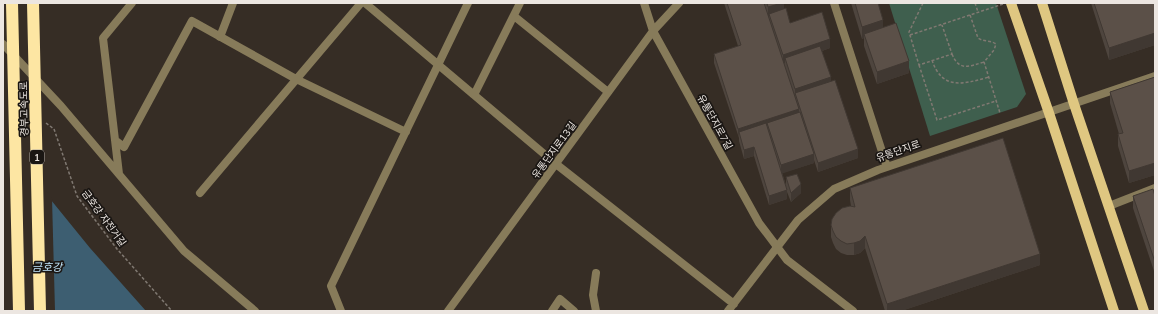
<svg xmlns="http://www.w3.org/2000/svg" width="1158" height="314" viewBox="0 0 1158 314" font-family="Mulish,'Noto Sans KR',sans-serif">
	<rect width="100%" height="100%" fill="#362d25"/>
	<path fill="#3f5f4e" d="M889,3H996L1026,94L1017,107L930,136Z"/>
	<path fill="#3d5e71" d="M3,141L90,248L146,311H3Z"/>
	<path fill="#362d25" d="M3,139L52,198L55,311H3Z"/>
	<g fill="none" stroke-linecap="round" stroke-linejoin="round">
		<path stroke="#807972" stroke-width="1.5" stroke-dasharray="3 2" stroke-linecap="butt" d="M923,3L909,32L919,65L952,54L942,25
			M975,3L978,12
			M970,15L978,38C984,42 990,40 996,44L994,50L984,62L1000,113
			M910,35L1003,4
			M952,54C959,72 970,66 984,62
			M932,60C942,91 964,84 989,77
			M919,65L937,120L996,101
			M46,123L54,129L77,196L117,249L172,311"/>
		<path stroke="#877b5a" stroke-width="8" d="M365,3L556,164L734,304
			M644,3L653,31L759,223L787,260L853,311
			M834,3L887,167
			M514,16L608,92
			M220,37L233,3
			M3,44L61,106L184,251L255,311
			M474,95L520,3
			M116,141L124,147L192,21L296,79L406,132
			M119,174L103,38L132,3
			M200,193L361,3
			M1109,206L1155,188
			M596,273L593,295L596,311
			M341,311L331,286L468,3
			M448,311L653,31L679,3
			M552,311L560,299L574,311
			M728,311L798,220L834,189L878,170L1155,76"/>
		<path stroke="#dfc781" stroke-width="10" d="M1011,3L1049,113L1114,311
			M1042,3L1074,104L1144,311"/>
		<path stroke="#fde6a3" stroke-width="12" d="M12,3L19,311
			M33,3L40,311"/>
	</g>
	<path fill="#4e453e" d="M724,3H784V9L790,23L830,48L822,51L831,81L858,158L818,172L814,160V163L782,173L786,185V177L801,193L791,202L787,192V199L769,205L754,156L744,159L739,141V138L714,63V54L738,46Z
		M851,3H878L883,27L909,73L877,84L864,46V38L862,39Z
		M1091,3H1155V45L1109,60Z
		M1155,77V175L1129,183L1118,146V134H1119L1110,103V92Z
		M850,188L1040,265L901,311H885L865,248L860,253L854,255H847L841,253L836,249L833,243L831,237V225L851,206L850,200Z
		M1133,196H1155V274L1133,208Z"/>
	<path fill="#403832" d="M782,3H784V11L769,14V16L768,17V7Z
		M883,20V32L864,34V38L862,39V27Z
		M1155,33V45L1109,60V48Z
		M830,39V48L787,63L785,58V63L783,64V55Z
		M909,61V73L877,84V72Z
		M831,77V86L795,95V89Z
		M799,109V118L767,123V129L739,132L738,138V129Z
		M754,147V156L744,159V150Z
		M858,149V158L818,172V163Z
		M814,154V163L781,174V165Z
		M1155,163V175L1129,183V171Z
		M801,184V193L791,202V193Z
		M787,190V199L769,205V196Z
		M865,236V248L860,253L854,255V243Z
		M1040,254V265L901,311H887V304Z"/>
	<path fill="#5b5048" stroke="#403832" d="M727,3H764L799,109L738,129L714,54L741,45Z
		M767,3H782L768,7Z
		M855,3H878L883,20L862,27Z
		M1094,3H1155V33L1109,48Z
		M786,8L790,23L822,12L830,39L783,55L769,14Z
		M896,23L909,61L877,72L864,34Z
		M820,46L831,77L795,89L785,58Z
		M1155,77V163L1129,171L1118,134L1123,133L1110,92Z
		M835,80L858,149L818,163L795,93Z
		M800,112L814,154L781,165L767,123Z
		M766,123L787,190L769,196L754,147L744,150L739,132Z
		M1003,138L1040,254L887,304L865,236L860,241L854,243L847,244L841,241L836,237L833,231L831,225L832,219L836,213L842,208L850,206L855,207L850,188Z
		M797,174L801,184L791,193L786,177Z
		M1153,189L1155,196V262L1133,196Z"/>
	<g text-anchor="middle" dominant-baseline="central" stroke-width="3.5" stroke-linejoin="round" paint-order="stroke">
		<rect fill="#1a1613" stroke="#ada8a3" stroke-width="1" x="30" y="150" width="14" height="14" rx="3"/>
		<g font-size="9" font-weight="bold" fill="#ece6e1">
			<text x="37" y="157">1</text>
		</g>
		<g font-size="10" fill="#ece6e1" stroke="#1a1613">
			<text transform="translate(24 109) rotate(-91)">경부고속도로</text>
			<text transform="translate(715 122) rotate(61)">유통단지로7길</text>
			<text transform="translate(554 150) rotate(-54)">유통단지로13길</text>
			<text transform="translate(898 151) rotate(-19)">유통단지로</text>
			<text transform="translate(104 218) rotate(54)">금호강 자전거길</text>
		</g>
		<g font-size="11" font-style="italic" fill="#c2e6fb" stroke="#1a1613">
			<text x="47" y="267">금호강</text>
		</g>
	</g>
	<rect width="1158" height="314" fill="none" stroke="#ece6e1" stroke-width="8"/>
</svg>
